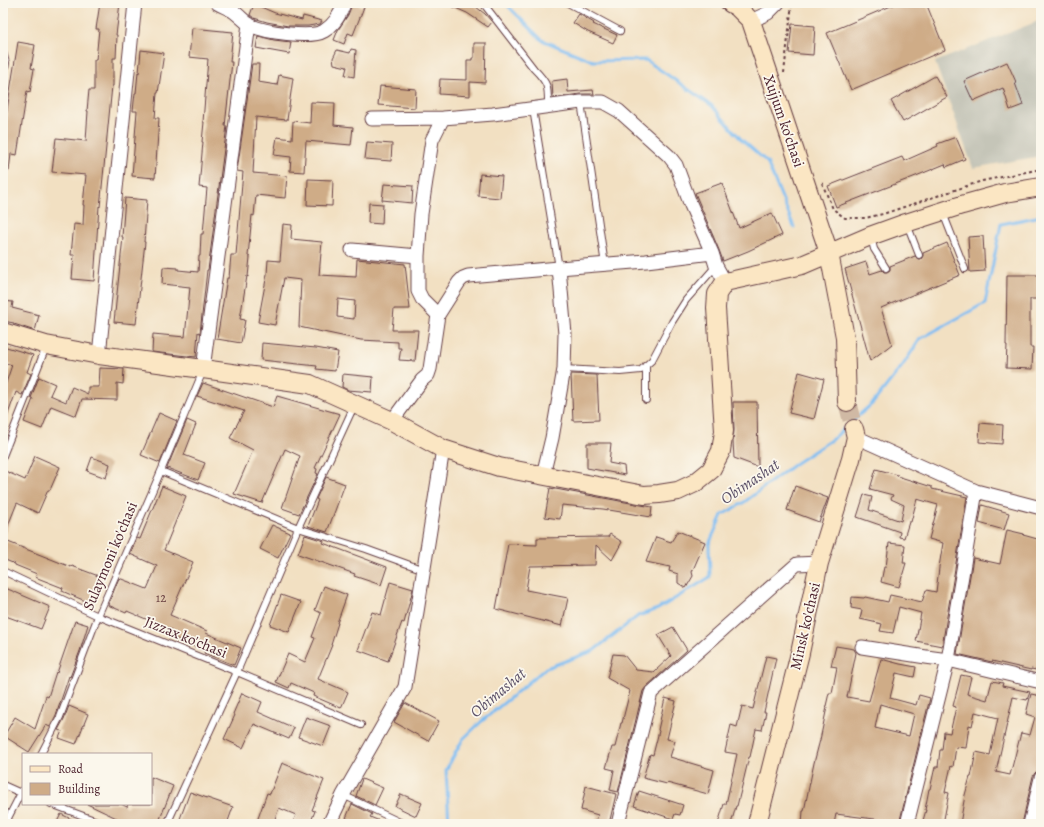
<svg xmlns="http://www.w3.org/2000/svg" width="1044" height="827" viewBox="0 0 1044 827" font-family="Alegreya,serif">
	<rect width="100%" height="100%" fill="#fbf7ec"/>
	<filter id="ink" filterUnits="userSpaceOnUse"><feTurbulence type="fractalNoise" baseFrequency=".025" numOctaves="2"/><feDisplacementMap in="SourceGraphic" scale="8" xChannelSelector="R" yChannelSelector="G"/><feConvolveMatrix kernelMatrix="1 2 1 2 8 2 1 2 1" color-interpolation-filters="sRGB"/></filter>
	<filter id="wash" filterUnits="userSpaceOnUse"><feTurbulence type="fractalNoise" baseFrequency=".012" numOctaves="4" result="noise"/><feDisplacementMap in="SourceGraphic" scale="16" xChannelSelector="R" yChannelSelector="G"/><feGaussianBlur stdDeviation="0.9" result="paint"/><feColorMatrix in="noise" values="0 0 0 0 0 0 0 0 0 0 0 0 0 0 0 0 0 1.4 0 .05"/><feComposite in="paint" operator="in"/></filter>
	<g filter="url(#wash)">
		<rect width="100%" height="100%" fill="#f2e0c2"/>
		<path fill="#c5c5b8" d="M1041,20V156L973,168L935,62Z"/>
		<g fill="none" stroke-linecap="round" stroke-linejoin="round">
			<path stroke="#80bef3" stroke-width="3" d="M505,3L542,40L593,61L646,60L711,105L740,138L767,162L794,227
				M851,422L873,403L903,365L920,339L985,303L1001,224L1041,216
				M449,824L446,770L463,739L482,721L546,668L593,651L638,616L658,609L710,577L709,544L722,515L743,503L796,463L834,438L847,426"/>
		</g>
		<g id="blocks">
			<path fill="#cfac87" fill-rule="evenodd" d="M100,3H120L116,35H117L116,58H113V86H112L100,207L99,206L94,281L72,279L74,255H71L74,224L83,225L84,205H83L86,175L52,172L56,138L86,141L88,111H87L89,90H94V60H96L99,29H96Z
				M352,3L364,7L353,35L348,33L344,44L334,40L338,30L348,15L351,7Z
				M444,3H471L485,14L492,22L488,27L467,13Z
				M898,3H926L945,50L851,90L827,33Z
				M254,4L275,13L302,20L303,16L322,21L320,24L308,26H288L267,22L254,18L250,15Z
				M579,14L594,23L593,24L617,35L613,43L588,32L573,23Z
				M792,24L815,26L813,55L789,53Z
				M192,28L233,32L230,62H232L225,126H227L208,270H207L200,333L198,332L196,357L152,352L153,334L185,337L190,287L162,284L163,267L178,268V270L198,272L199,256H200L201,234H203L207,188L199,187L203,142H202L204,122H203L208,59L189,57Z
				M258,36L274,40L291,42L289,54L256,48Z
				M18,42L35,45L31,68L34,69L30,92L27,91L17,155L11,154L9,171H3V122H5Z
				M474,43H486L485,83L470,82V96L439,94L440,79L467,80V60H472V58H474Z
				M351,49L356,50L354,77L345,75L347,67L334,64L333,58L337,50L350,53Z
				M141,50L164,53L158,93H157L155,118H159L155,178L132,176L137,111H133L135,93H136L138,72L139,73Z
				M1007,62L1016,82L1015,83L1023,105L1010,110L1003,88L973,101L964,81Z
				M252,64H259L258,82L277,85L279,75L293,78L287,120L256,117L253,173L287,176L285,198L256,195L254,216L252,215L248,256L250,257L248,277L247,276L240,319L245,320L241,343L217,339L227,278H229L231,255H236L243,172L237,171Z
				M935,76L947,97L903,122L891,101Z
				M567,79L568,92L593,90L594,94H580L553,98L552,81Z
				M380,86L416,89L415,108L378,105Z
				M311,102L335,103L334,125L353,127L351,145L306,141L304,172L290,171L291,157L274,155L277,137L292,139L293,121L310,123Z
				M956,137L965,159L946,167L945,164L916,176L836,207L828,186L902,157L904,161L938,146L937,144Z
				M367,142L392,144L391,161L365,159Z
				M480,174L502,176L500,198L478,196Z
				M308,179L333,180L332,206L307,205Z
				M722,183L739,228L772,213L782,235L748,251L723,261L719,250L695,193Z
				M384,184L413,186L412,203L382,200Z
				M125,198L147,200L144,242H145L136,324L114,322L123,237H122Z
				M369,203L383,204L382,224L368,223Z
				M283,224L292,225L291,239L322,242L319,275L356,277L357,259L405,264L410,309H394L392,330H418L415,361L399,360L401,348H398V342L361,340L299,327L301,280L284,278L275,325L258,322L267,274L268,260L280,261ZM338,299L355,301L354,319L337,317Z
				M983,236L985,271L970,272L968,237Z
				M947,243L960,275L881,308L892,344L870,361L845,269L866,262L870,274L882,270L884,272H887L890,270V266L915,256L918,259H921L923,256V253Z
				M1007,275H1041V299H1030V347H1033L1032,369L1006,368L1007,345H1006Z
				M3,301L13,302L12,308L39,315L35,331L14,324V323L3,321Z
				M262,343L316,348L338,352L335,371L316,369L317,366L261,360Z
				M3,346L33,355L27,372L31,374L22,395L16,392L4,425H3V392L12,365L3,362Z
				M100,368L124,369L123,384L117,383V400L82,399L76,416L51,406L42,429L24,422L33,399L31,398L39,377L55,384L50,395L66,402L72,387L88,394V387H99Z
				M799,372L824,379L814,419L789,413Z
				M343,374L373,377L372,392L348,390L342,387Z
				M571,374L597,375L599,420L573,421Z
				M203,383L273,407L277,396L340,414L315,468L317,469L316,473L318,474L299,514L282,508L300,456L285,449L262,503L234,494L253,450L230,438L244,411L197,396Z
				M733,402H757L758,467L734,458L733,441L734,430Z
				M159,413L177,421L160,463L141,455Z
				M187,420L196,424L184,455L205,463L198,480L167,468Z
				M980,423L1003,425L1002,444L979,442Z
				M587,443H611L609,463L624,466L625,475L587,468Z
				M35,456L60,467L50,490H48L38,513L17,503L3,538V470L25,480Z
				M92,457L110,464L106,478L87,471Z
				M876,469L898,475L897,476L932,487V489L967,497L942,646L916,641L921,613L899,607L893,633L880,631L882,624L860,619L862,610L851,608L852,597L864,598L865,597L888,602L890,595L922,602L926,590L936,592L939,568V567L943,543L929,539L938,505L917,499L911,522H909L904,538L899,537L900,532L857,517L864,495L872,497L869,510L901,521L904,505L891,499L893,495L870,489Z
				M326,477L345,484L327,532L308,526L318,500L316,499Z
				M162,486L186,496L164,550L193,562L170,615L207,631L206,633L241,648L234,665L204,653L205,651L170,636L172,630L127,611L126,613L108,605L119,578L147,589L157,566L130,554L137,538L140,539Z
				M795,486L828,498L819,522L787,510Z
				M550,488L652,507L651,517L603,509L562,505L560,519L545,517Z
				M982,505L1009,513L1004,530L979,523Z
				M272,525L290,533L278,558L260,549Z
				M1007,530L1024,534L1023,535L1041,540V671L1031,669V670L992,661V662L957,654L973,558L1000,564Z
				M678,531L705,542L692,572L693,576L686,588L678,583V574L669,571L670,567L646,562L656,537L671,542Z
				M610,534L622,542L612,560L596,545L595,565L530,566L526,590L568,598L562,626L496,609L508,544L537,545V538L608,537Z
				M305,535L324,541L323,543L387,567L381,585L354,576L355,574L298,554Z
				M3,540L71,567L72,566L101,577L90,603L62,591L63,588L35,577L37,574L15,565V564L3,559Z
				M889,543L905,545L903,563H906L899,587L881,582L884,567H886Z
				M390,582L413,589L404,623L402,622L388,661L358,650L372,612L381,615Z
				M324,586L347,595L337,623H338L331,645H332L318,679L348,692L341,708L313,696L314,693L291,683L289,688L276,682L288,654L305,662L315,638L312,637L321,613L315,610Z
				M3,587L50,607L41,629L3,615Z
				M281,595L301,602L289,632L270,625Z
				M75,621L88,625L80,651L70,677L69,676L56,715L50,727L46,725L29,752L4,736L15,717L35,729L46,696L48,697L56,672L57,673Z
				M673,627L687,650L646,687L643,691L618,792L610,790L614,770L606,768L612,747H615L621,723H622L630,691L607,678L613,654L624,655L636,670L654,672L671,656L658,635Z
				M836,646L854,649L856,653L847,697L869,701L881,659L900,664L916,667L914,677L896,673L890,698L916,705L919,695L930,698L899,824H881L882,820L836,814L834,824H802L803,811H804L814,763L820,740L827,707L826,706L829,693H832L837,667L831,666ZM880,704L914,714L909,736L875,728Z
				M766,656L776,658L764,712H766L762,730L756,729L750,757H749L743,782L737,806H736L731,824H718L724,804H726L737,754L725,752L731,725L737,727L742,706L753,709Z
				M961,675L971,677L967,694L987,700L992,681L1003,683L1002,686L1030,692L1027,700L1013,697L996,772L1010,775L1021,733L1030,735L1035,717L1026,714L1031,694L1041,696V761L1038,770L1035,773L1033,776L1022,824H960L965,795L970,777H971L976,752L990,755L998,718L975,712L972,726L969,725L966,748L956,747L953,767L951,766L945,792L949,793L943,824H922L926,810H925L929,789H930L935,767H938L940,750H942L944,732L950,733L956,707L953,706Z
				M242,693L262,702L258,712L294,728L289,739L254,724L243,748L224,739L235,715L233,714Z
				M665,698L676,701L667,739L675,741L670,757L714,770L708,794L667,783V784L643,778L650,754L653,755L659,731L658,730Z
				M405,703L439,721L428,741L394,722Z
				M69,706L88,714L76,744L59,738L62,731L58,730L64,719Z
				M306,717L331,726L323,746L298,737Z
				M282,763L324,780L312,810L315,811L310,824H292L296,815L279,808L273,824H256L267,793L270,794Z
				M151,777L173,786L158,824H129L87,804H121L127,807L128,804H151Z
				M362,779L383,788L375,805L356,796Z
				M586,786L616,794L609,824H595L598,815L581,810Z
				M639,791L683,805L680,815L675,814L673,819L634,806Z
				M190,792L233,807L227,824H178Z
				M401,794L422,803L416,816L395,806Z
				M352,804L372,814L370,817L387,824H360L346,818Z
				M61,814L81,824H56Z"/>
		</g>
	</g>
	<g filter="url(#ink)">
		<use href="#blocks" fill-opacity="0" stroke="#633c42" stroke-width="1"/>
		<g fill="none" stroke-linecap="round" stroke-linejoin="round">
			<path stroke="#d0b9a4" stroke-width="18" stroke-dasharray="18 9" stroke-linecap="butt" d="M847,402L854,429"/>
			<defs>
				<path id="lane" d="M483,3L534,69C549,84 548,87 548,107
					M568,3L620,31
					M3,52L6,63L3,79
					M581,102L605,265
					M533,109L559,268
					M943,213L965,269
					M907,224L919,255
					M871,237L874,249L886,268
					M646,365V400
					M564,369L620,372L641,370L652,360L672,322L686,300L716,266
					M3,456L46,347
					M161,471L298,528L366,549L424,570
					M3,571L98,616L237,672L361,725
					M41,754L60,717L98,616L161,471L203,371
					M3,785L23,794
					M343,795L404,824
					M51,804L105,824
					M5,824L23,789
					M167,824L237,672L298,528L354,406"/>
				<path id="street" d="M217,3C222,6 228,8 233,11C239,15 244,21 250,25C263,32 311,39 324,31C334,25 340,15 344,4
					M751,21L768,13L778,3
					M372,119L443,118L493,114L581,102H603L619,111L669,156L676,165L690,203L712,253L716,266L725,282
					M352,250L418,256
					M438,315L422,299L418,291V256L421,214L432,140L443,118
					M99,355L135,3
					M203,369L249,24
					M392,421L422,380L428,375L430,369L438,315L459,282L463,278L468,276L559,268L646,261L712,253
					M856,437L976,491L1041,508
					M543,475L552,438L564,369L565,334L559,268
					M862,647L926,657L948,660L1041,682
					M329,824L343,795L405,687L443,449
					M618,824L651,693L797,564L819,563
					M907,824L948,660L976,491
					M1030,824L1041,778"/>
				<path id="secondary" d="M730,3L737,7L751,21L829,253L845,337L847,402
					M3,332L46,345L99,355L203,369L310,384L392,421L443,449L499,467L644,495L659,494L678,491L695,483L711,470L721,451L724,431L716,308L717,294L725,282L802,265L870,236L906,223L962,205L1005,193L1041,187
					M757,824L800,653L819,563L851,459L856,437L854,429"/>
			</defs>
			<use href="#lane" stroke="#633c42" stroke-width="8"/>
			<use href="#street" stroke="#633c42" stroke-width="15"/>
			<use href="#secondary" stroke="#633c42" stroke-width="20"/>
			<path stroke="#633c42" stroke-width="2" stroke-dasharray="3 3" stroke-linecap="butt" d="M784,73L792,3
				M822,183L833,209L845,218H865L883,214L982,181L1041,169"/>
			<use href="#lane" stroke="#fff" stroke-width="6"/>
			<use href="#street" stroke="#fff" stroke-width="13"/>
			<use href="#secondary" stroke="#fbe6c3" stroke-width="18"/>
		</g>
	</g>
	<g text-anchor="middle" dominant-baseline="central" stroke-width="3.5" stroke-linejoin="round" paint-order="stroke">
		<g font-size="13" fill="#6b4242">
			<text x="161" y="597">12</text>
		</g>
		<g font-size="15" fill="#4a1f2b" stroke="#fbf7ec">
			<text transform="translate(784 121) rotate(71)">Xujjum ko'chasi</text>
			<text transform="translate(110 556) rotate(-67)">Sulaymoni ko'chasi</text>
			<text transform="translate(805 626) rotate(-77)">Minsk ko'chasi</text>
			<text transform="translate(186 637) rotate(22)">Jizzax ko'chasi</text>
		</g>
		<g font-size="16" font-style="italic" fill="#5a4f67" stroke="#fbf7ec">
			<text transform="translate(750 482) rotate(-34)">Obimashat</text>
			<text transform="translate(498 693) rotate(-40)">Obimashat</text>
		</g>
	</g>
	<rect width="1044" height="827" fill="none" stroke="#fbf7ec" stroke-width="16"/>
	<rect x="22" y="753" width="130" height="52" fill="#fbf7ec" stroke="#b4a19f"/>
	<rect x="30" y="766" width="20" height="6" fill="#fbe6c3" stroke="#b4a19f"/>
	<text x="58" y="773" font-size="12" fill="#4a1f2b">Road</text>
	<rect x="30" y="783" width="20" height="12" fill="#cfac87" stroke="#b4a19f"/>
	<text x="58" y="793" font-size="12" fill="#4a1f2b">Building</text>
</svg>
